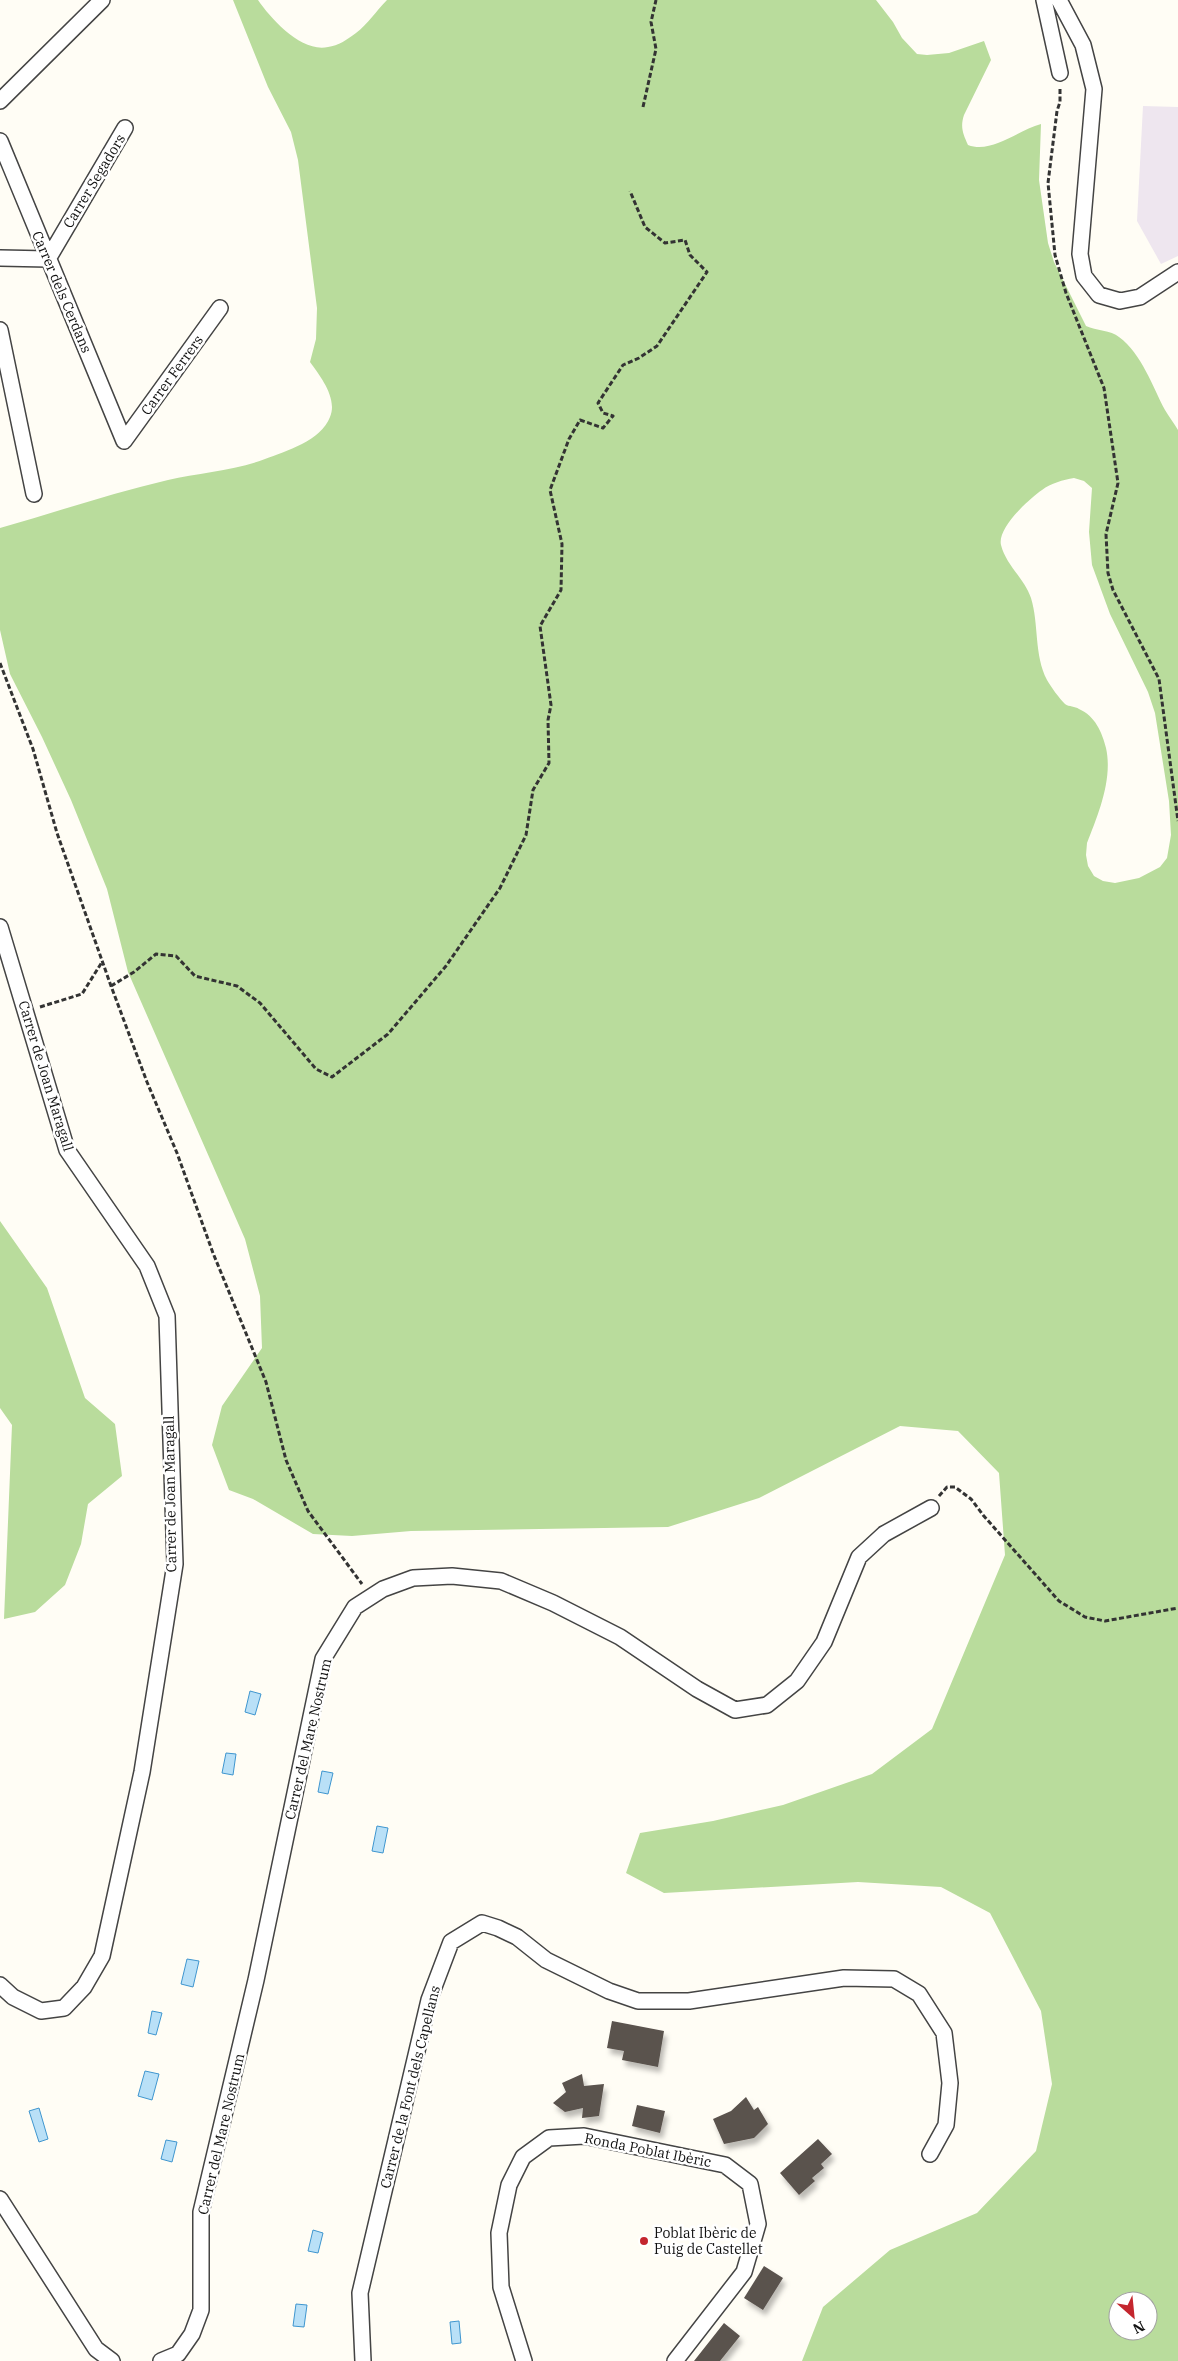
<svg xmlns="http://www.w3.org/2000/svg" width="1178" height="2361" viewBox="0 0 1178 2361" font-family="'IBM Plex Serif',serif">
	<defs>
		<filter id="shadow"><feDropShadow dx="3" dy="5.5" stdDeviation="2.5" flood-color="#0004"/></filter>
	</defs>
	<rect width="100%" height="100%" fill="#fffdf5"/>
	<path fill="#eee6ef" d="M1143,106L1178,107V256L1161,264L1137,221Z"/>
	<path fill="#b9dc9c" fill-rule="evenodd" d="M233,0H258C271,19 302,53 328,47C338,46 348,39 356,33C368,24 376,11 387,0H876L893,22L902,38L917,54L927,55L949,53L984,41L991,60L964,115C960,127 963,134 968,145C992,154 1018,130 1041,124L1039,180L1048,243L1054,262L1086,326C1096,331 1111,330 1119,337C1142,354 1152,386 1165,410C1169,417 1174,423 1178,430V2361H802L823,2307L890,2250L977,2213L1036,2151L1052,2084L1041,2011L990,1913L941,1887L858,1882L664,1893L626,1873L640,1833L713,1821L783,1805L872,1774L932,1729L1005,1555L999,1473L958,1431L900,1426L759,1498L668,1527L411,1531L352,1536L313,1534L253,1499L229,1490L212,1445L222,1406L262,1348L260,1296L245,1239L128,972L107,889L71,800L42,737L10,674L0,630V528C56,512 112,493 168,480C198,473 237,470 265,459C286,451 321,441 330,417C338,398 320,376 310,362L316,339L317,308L298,160L291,132L268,87ZM1074,478L1084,481L1092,488L1089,532L1092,565L1110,614L1148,692L1155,713L1169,801L1171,835L1167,858L1160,867L1139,878L1115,883L1103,881L1094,876L1088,866L1086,855L1087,843C1098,815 1113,779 1106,748C1102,732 1095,716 1079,709C1075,706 1069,707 1065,704C1059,698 1051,687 1047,680C1034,655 1039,624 1031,598C1024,578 1006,565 1001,545C997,528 1029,499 1042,490C1051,483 1063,480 1074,478ZM1118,2301H1148V2331H1118Z
		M0,1221L47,1288L85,1398L115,1424L122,1476L88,1504L81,1544L65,1585L35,1612L4,1619L12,1425L0,1408Z"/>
	<path fill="#b9e0f7" stroke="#3f96cf" d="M250,1691L261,1694L255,1715L245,1712Z
		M226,1753L236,1754L233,1775L222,1773Z
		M322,1771L333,1773L328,1794L318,1792Z
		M377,1826L388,1828L383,1853L372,1851Z
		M187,1959L199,1961L193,1987L181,1984Z
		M152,2011L162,2013L156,2035L148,2033Z
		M145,2071L159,2074L152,2100L138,2096Z
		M39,2108L48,2139L39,2142L29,2111Z
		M166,2140L177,2142L172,2162L161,2159Z
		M313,2230L323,2233L318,2253L308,2251Z
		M296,2304L307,2305L304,2327L293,2326Z
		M459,2321L461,2343L452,2344L450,2322Z"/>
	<path fill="#5a524d" filter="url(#shadow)" d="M612,2021L664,2031L658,2067L622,2060L624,2051L607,2048Z
		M582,2074L584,2086L604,2084L599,2116L582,2118L583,2108L565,2112L553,2103L566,2092L562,2083Z
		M746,2097L754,2110L758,2107L768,2124L754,2138L724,2144L713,2119L731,2111Z
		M637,2105L665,2111L660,2133L632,2126Z
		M818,2139L832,2154L821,2164L824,2168L812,2178L815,2181L799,2195L780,2173Z
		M764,2266L783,2278L763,2310L744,2298Z
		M724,2323L740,2336L720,2361H694Z"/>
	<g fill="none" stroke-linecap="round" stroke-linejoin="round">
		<defs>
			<path id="street" d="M1044,0L1060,73
				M1059,0L1083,45L1094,89L1080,254L1084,276L1099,295L1120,301L1140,297L1178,272
				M0,101L102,0
				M0,141L124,441
				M0,258L48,259L125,128
				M0,330L34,494
				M124,441L220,308
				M0,927L67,1150L147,1266L167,1316L175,1564L142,1772L102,1956L84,1987L64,2008L41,2011L13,1997L0,1985
				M0,2199L96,2349L112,2361
				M161,2361L178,2354L192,2334L201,2310V2212L256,1980L323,1659L355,1607L383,1589L413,1578L452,1576L501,1581L553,1603L620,1637L697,1689L735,1710L767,1705L797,1681L824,1642L859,1557L884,1534L931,1508
				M363,2361L360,2293L429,2000L451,1942L482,1923L498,1928L517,1937L546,1960L609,1991L638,2001H689L844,1978L894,1979L919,1994L944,2033L950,2083L946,2125L930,2154
				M524,2361L501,2287L499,2233L509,2185L523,2157L549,2138L584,2136L725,2165L750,2184L758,2224L744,2272L675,2361"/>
		</defs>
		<use href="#street" stroke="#444" stroke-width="18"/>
		<path stroke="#333" stroke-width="3" stroke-dasharray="5 2.5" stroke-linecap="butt" d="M1060,89V102L1057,111L1048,183L1055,255L1066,293L1104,388L1118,483L1106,534L1108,573L1113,590L1159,679L1178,821
			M643,107L656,49L651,22L656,0
			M0,663L33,749L57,833L111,986L147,1082L177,1153L213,1253L266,1382L286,1460L308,1511L362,1584
			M111,986L134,972L156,954L176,956L195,976L237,986L260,1003L316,1069L332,1077L388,1034L446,966L500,888L526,835L533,790L549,763L548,720L551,705L540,626L561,590L562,544L550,490L569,439L580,420L603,428L613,416L603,413L598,403L623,365L639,358L657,346L707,272L690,255L685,240L665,243L645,227L630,191
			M40,1007L82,994L102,962
			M939,1496L947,1487H955L971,1499L983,1515L1059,1601L1085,1617L1105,1621L1178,1608"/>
		<use href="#street" stroke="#fff" stroke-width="15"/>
	</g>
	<circle fill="#c4262e" stroke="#fff" stroke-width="2" cx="644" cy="2241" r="5"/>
	<g text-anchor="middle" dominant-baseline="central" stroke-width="5" stroke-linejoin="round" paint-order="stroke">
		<g font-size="14" fill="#111" stroke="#fff">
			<text transform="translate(94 181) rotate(-59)">Carrer Segadors</text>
			<text transform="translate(62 292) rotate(67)">Carrer dels Cerdans</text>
			<text transform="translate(172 375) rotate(-54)">Carrer Ferrers</text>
			<text transform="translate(46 1076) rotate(73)">Carrer de Joan Maragall</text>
			<text transform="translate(170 1494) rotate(-91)">Carrer de Joan Maragall</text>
			<text transform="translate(308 1739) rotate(-77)">Carrer del Mare Nostrum</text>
			<text transform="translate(410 2087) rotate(-76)">Carrer de la Font dels Capellans</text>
			<text transform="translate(221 2134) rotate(-77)">Carrer del Mare Nostrum</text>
			<text transform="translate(648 2150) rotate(11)">Ronda Poblat Ibèric</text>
		</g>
		<g font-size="14" fill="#111" stroke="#fff" text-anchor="start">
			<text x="654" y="2233">Poblat Ibèric de<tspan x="654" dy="16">Puig de Castellet</tspan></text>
		</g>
	</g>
	<g transform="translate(1133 2316) rotate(153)"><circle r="24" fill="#ffffff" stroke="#a0a0a0"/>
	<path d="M0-4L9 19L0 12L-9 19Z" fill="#c4262e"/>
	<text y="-8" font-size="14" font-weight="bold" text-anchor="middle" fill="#111111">N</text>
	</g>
</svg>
